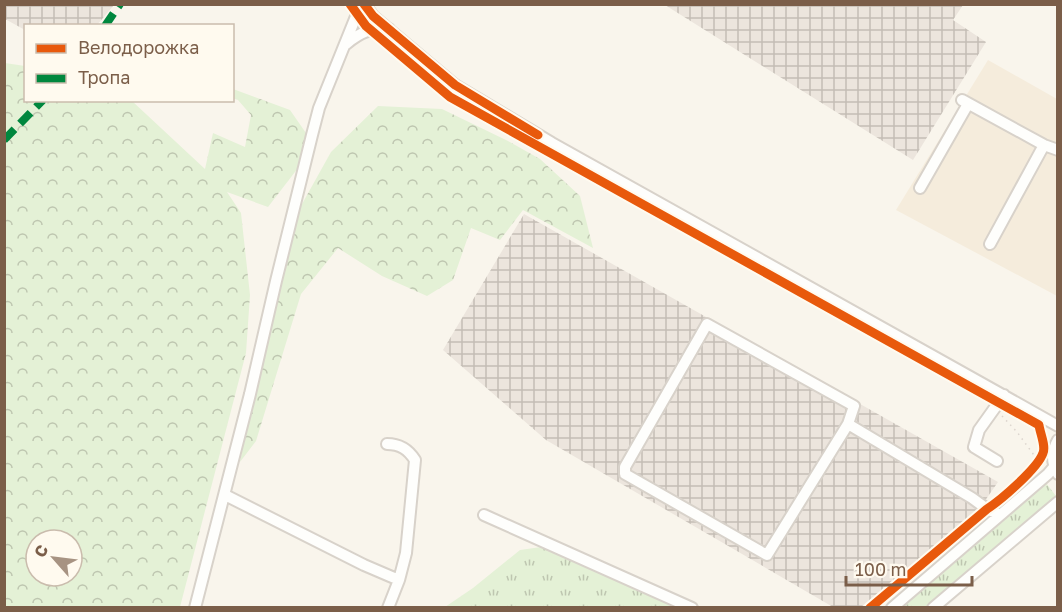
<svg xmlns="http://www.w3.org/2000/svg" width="1062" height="612" viewBox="0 0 1062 612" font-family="'Golos Text',sans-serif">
	<defs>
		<pattern id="industrial-grid" width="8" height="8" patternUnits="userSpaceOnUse" patternTransform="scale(1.5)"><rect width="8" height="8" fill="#ece5dd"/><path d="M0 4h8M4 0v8" fill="none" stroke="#c4bdb5"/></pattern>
		<pattern id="grass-tufts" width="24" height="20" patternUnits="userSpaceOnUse" patternTransform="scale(1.5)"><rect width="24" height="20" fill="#e4f1d6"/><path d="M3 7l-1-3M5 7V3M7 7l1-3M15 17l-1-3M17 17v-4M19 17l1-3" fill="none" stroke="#bec6b0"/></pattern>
		<pattern id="forest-crowns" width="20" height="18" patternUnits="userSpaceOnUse" patternTransform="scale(1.5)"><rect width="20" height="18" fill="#e4f1d6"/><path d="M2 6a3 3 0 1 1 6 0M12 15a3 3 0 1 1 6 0" fill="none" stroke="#bec6b0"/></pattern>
	</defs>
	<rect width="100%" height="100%" fill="#f9f5ec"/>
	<path fill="#f5ecdc" d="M988,60L1057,99V296L896,210Z"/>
	<path fill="url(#industrial-grid)" d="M4,5L5,4L114,5L97,25L26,26L25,30L5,19Z
		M665,5H963L953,20L986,42L913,160Z
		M524,214L998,482L982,505L981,511L861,607H833L546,440L443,350Z"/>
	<path fill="url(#grass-tufts)" d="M1046,483L1056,496L925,607L900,608Z
		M541,547L676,607H445L473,588L520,550Z"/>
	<path fill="url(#forest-crowns)" fill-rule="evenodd" d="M5,63L25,66L26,100L132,101L205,169L213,133L245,147L251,115L238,100L233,98V89L290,110L315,146L268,207L227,192L241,213L250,295L246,353L180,607L5,608ZM36,540H72V576H36Z
		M378,106L442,109L508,141L540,159L580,196L593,248L523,210L500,240L471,228L453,280L427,296L382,276L338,248L301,294L256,441L240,462L284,243L302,204L331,152Z"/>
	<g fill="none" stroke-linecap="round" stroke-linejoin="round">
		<defs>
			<path id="minor" d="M364,4L373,16L455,85L552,143L1058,426
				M346,44C362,31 369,29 389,29
				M962,100L1044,145L1058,150
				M920,188L968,104
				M990,244L1044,145
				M848,424L767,555L625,474V467L707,324L854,406L848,424L972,498L987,509L1000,515
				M1058,440C1051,452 1051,462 1058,474
				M387,444C400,444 408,449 415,460L406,553L399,580
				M997,461L974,447L979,430L1004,395
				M225,495L364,565L399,580L388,608
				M484,515L692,608
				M195,608L250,394L276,281L312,135L319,108L361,4
				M892,608L1048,474L1054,467
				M933,608L1058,502"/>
		</defs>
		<use href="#minor" stroke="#d8d2ca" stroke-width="14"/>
		<path stroke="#dcd5ce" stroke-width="1.5" stroke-dasharray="1.5 4.5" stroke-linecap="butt" d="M1002,416L1017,432L1042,466"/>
		<use href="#minor" stroke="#fefefc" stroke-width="10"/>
		<path stroke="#00873e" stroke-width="8" stroke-dasharray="15 8" stroke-linecap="butt" d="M105,26L120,4
			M4,140L43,100"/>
		<defs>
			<path id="cycleway" d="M350,4L366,26L450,97L1039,425C1040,433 1046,446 1043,453C1038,468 1001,500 987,509L870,608
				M364,4L373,16L455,85L538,135"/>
		</defs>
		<use href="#cycleway" stroke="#fffaef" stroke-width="13"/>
		<use href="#cycleway" stroke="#e8590c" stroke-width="9"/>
	</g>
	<rect width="1062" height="612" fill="none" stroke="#7b5e49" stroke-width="12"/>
	<rect x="24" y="24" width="210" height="78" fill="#fffaef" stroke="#cabcad" stroke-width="1.5"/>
	<rect x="36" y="44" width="30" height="9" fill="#e8590c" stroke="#cabcad" stroke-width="1.5"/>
	<text x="78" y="54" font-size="18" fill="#7b5e49">Велодорожка</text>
	<rect x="36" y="74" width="30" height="9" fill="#00873e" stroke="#cabcad" stroke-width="1.5"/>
	<text x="78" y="84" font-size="18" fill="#7b5e49">Тропа</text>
	<g transform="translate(54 558) rotate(298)"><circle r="28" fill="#fffaef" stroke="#cabcad" stroke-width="1.5"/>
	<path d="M0-4.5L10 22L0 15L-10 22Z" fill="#a79382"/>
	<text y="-9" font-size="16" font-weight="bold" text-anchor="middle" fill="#7b5e49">С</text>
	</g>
	<path d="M846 576v9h126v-9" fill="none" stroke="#7b5e49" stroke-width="3"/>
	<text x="855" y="576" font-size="18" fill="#7b5e49" stroke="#fffaef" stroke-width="4.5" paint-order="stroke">100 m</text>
</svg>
